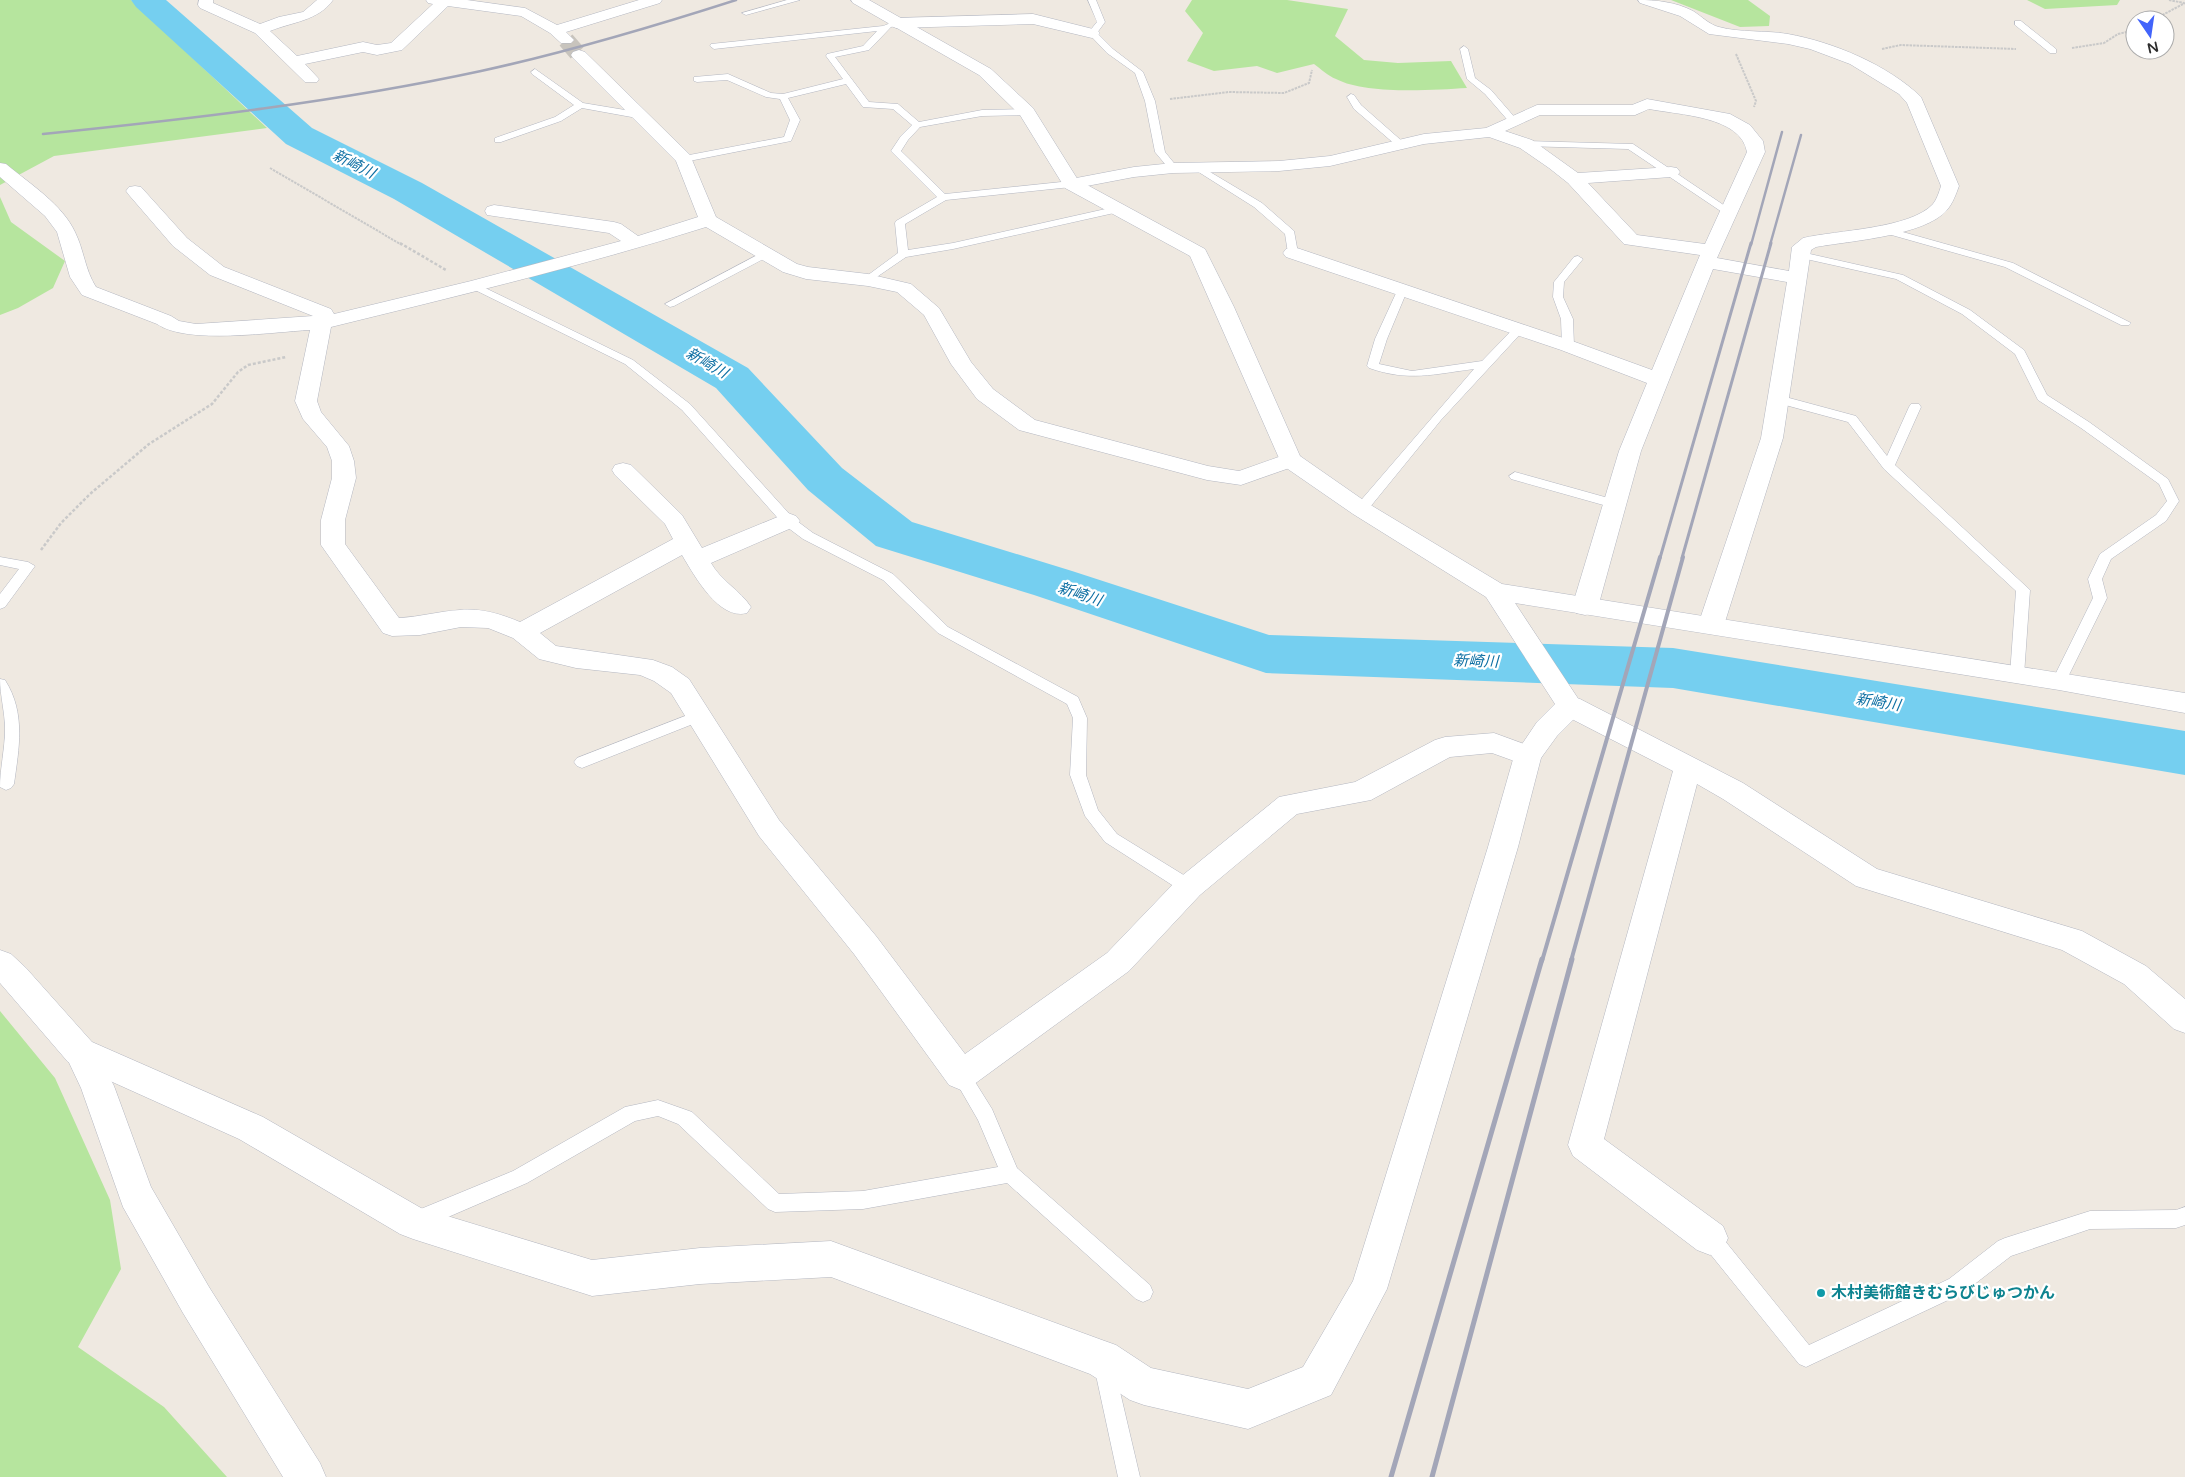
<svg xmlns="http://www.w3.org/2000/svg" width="2185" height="1477" viewBox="0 0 2185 1477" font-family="'Varela Round','Noto Sans JP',sans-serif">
	<rect width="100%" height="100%" fill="#efe9e1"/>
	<path fill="#b6e59e" d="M0,0H131L267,128L54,156L0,185Z
		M1192,0H1287L1348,9L1335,36L1364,60L1398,63L1451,61L1467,88C1432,90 1367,95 1336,79C1328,76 1321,69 1314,64L1277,73L1257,66L1214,71L1187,61L1203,33L1185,11Z
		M1671,0H1748L1770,16L1769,26L1740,27Z
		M2027,0H2120L2117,5L2045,9Z
		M0,197L11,222L65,261L53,288L18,308L0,315Z
		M0,1011L55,1078L110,1200L121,1269L78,1347L164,1407L227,1477H0Z"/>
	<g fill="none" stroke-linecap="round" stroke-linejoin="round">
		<path fill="#75cff0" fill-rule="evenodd" d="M131,0H166L312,128L422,183L748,368L842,468L912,522L1072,571L1269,635L1673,648L2185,731V775L1673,688L1266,673L1034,595L876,546L808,490L716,388L394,199L286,144L136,7Z"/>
		<path stroke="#c8c4bd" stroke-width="17" stroke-dasharray="17 8" stroke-linecap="butt" d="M566,40L579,55"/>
		<defs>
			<path id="lane" d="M787,0H800L746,15L742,13Z
				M1088,0H1096L1105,22L1097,33L1113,49L1143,72L1155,101L1165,152L1178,168L1176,170H1170L1155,152L1145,101L1135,73L1107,53L1088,33L1097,22Z
				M896,21H899V25L891,27L869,50L835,57L869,102L898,104L919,122L982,110L1027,109L1032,112L1027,115L982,116L920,127L908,140L901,151L945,194L1071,181L1076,184L1071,187L946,200L905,224L908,250L953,243L1119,206L1124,209L1123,211L953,249L906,257L868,283L863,280L864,278L898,253L895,223L896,221L937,197L891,151L901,136L912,125L893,109L863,107L846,84L788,98L800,120L791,141L684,162L679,159L684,156L784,137L790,120L780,99L766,97L727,80L697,82L694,81V77L728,74L771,93L783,94L843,79L826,56L827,54L863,46L877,31L714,49L710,46L711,44L883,26Z
				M2015,21H2021L2056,49V53H2050L2015,25Z
				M1464,46L1468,49L1475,78L1491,90L1517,120V124H1511L1485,94L1467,79L1460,49Z
				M535,69L583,103L637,112L642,115L637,118L582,108L561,121L501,142H495V138L555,117L574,105L532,74L531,72Z
				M1351,94L1354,95L1361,105L1403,142V146H1397L1354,109L1347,97Z
				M1526,141L1633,144L1734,212L1733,214H1725L1628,149L1523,146V142Z
				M1200,166L1262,203L1294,231L1298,253L1297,255H1289L1288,253L1285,234L1254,207L1197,171V167Z
				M1885,227L2013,263L2131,323L2129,325H2121L2005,267L1881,232V228Z
				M765,251L770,254L769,256L674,306L670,307L665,304Z
				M1801,252L1903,275L1970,310L2024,350L2047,395L2089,422L2168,479L2179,501L2166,521L2111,559L2102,579L2107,598L2064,685H2054L2052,681L2093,598L2088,579L2100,554L2156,515L2167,501L2159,484L2081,428L2038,400L2015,354L1962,314L1896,279L1797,257L1796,255Z
				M1578,256L1583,259L1564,282L1563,297L1573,319L1574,346L1568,349L1562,346L1561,319L1553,297L1554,282L1574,257Z
				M475,283L633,360L690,404L793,518L813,533L893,574L948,627L1078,697L1087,718L1086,775L1098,810L1117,834L1195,882L1197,887L1195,892L1189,894L1183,892L1105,842L1085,816L1070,775L1073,718L1067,704L938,633L883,580L803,539L783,524L682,410L625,364L471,288L470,286L471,284Z
				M1402,288L1407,291L1387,339L1379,364L1412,371L1482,361L1514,328L1518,327L1524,330L1441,420L1366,512L1361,513L1355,509L1356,506L1474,369C1434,374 1409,382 1369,368L1367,366L1375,339L1397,291Z
				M1778,395L1856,416L1887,456L1909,407L1911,404H1919L1921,407L1895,465L2030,590L2024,675L2022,679H2012L2010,675L2016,591L1884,469L1848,422L1774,402L1772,399L1774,396Z
				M1515,472L1619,501L1620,504L1614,508L1511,479L1509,476Z
				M0,557L28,562L35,566L5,607L0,609V594L19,569L0,565Z
				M0,679L5,680C26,713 19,748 14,784L11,788L6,790L0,787C0,768 5,749 5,729C5,712 0,696 0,679Z
				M698,711L703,712L705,716L703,720L587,766L582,768L577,766L574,762L577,758Z
				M961,1067L967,1069L992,1109L1017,1168L1150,1285L1153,1292L1150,1299L1143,1302L1136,1299L1007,1183L863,1209L775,1212L768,1209L678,1124L658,1116L635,1121L527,1183L425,1227L418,1229L411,1227L408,1220L411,1213L513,1171L625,1107L658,1100L692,1112L779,1194L863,1191L998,1167L978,1120L952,1075L955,1069Z
				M2185,1207V1225L2176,1228L2090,1229L2011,1256L1963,1293L1806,1367L1799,1364L1703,1245L1700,1238L1703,1231L1710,1229L1717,1231L1809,1345L1949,1279L1998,1241L2005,1238L2090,1211L2176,1210Z
				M1104,1356L1111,1359L1114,1366L1140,1477H1118L1094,1366L1097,1359Z"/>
			<path id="street" d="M199,0H213V3L260,24L279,17L303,12L317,0H333C318,21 292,22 270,31L297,56L363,42L377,45L391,43L433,4L428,3L426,0H467L525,8L557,25L639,0H662L660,3L566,32L574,40L571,43H561L550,33L521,16L448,6L402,50L377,55L363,52L305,64L319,79L317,82H305L255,33L200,8L198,5Z
				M1638,0C1656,0 1676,2 1693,11C1701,16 1710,25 1719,27C1741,33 1765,30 1788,34C1833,42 1888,65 1921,97L1959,186C1956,194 1953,203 1947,210C1925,236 1849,241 1816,247L1811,250L1783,438L1724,625L1720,631L1711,634L1702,631L1698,625L1761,438L1787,282L1713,269L1641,451L1598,607L1594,613L1585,615L1576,613L1572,607L1619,451L1647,383L1561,350L1286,257L1283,253L1286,249L1293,247L1300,249L1575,342L1652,370L1700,255L1624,244L1568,183L1549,168L1520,148L1489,137L1424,144L1330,166L1279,171L1173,173L1134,177L1071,189L1065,188L1062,184L1065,180L1071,179L1134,167L1173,163L1279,161L1330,156L1424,134L1486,128L1537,105H1632L1647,99L1730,114L1750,125L1763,141L1765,152L1717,258L1789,271L1792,247L1803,238C1837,230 1910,229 1933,204C1937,199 1939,192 1941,186L1907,103L1899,94L1850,64L1810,49L1788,44L1709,34L1680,16L1640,3ZM1649,109C1679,115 1741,116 1747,152L1705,244L1637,235L1588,183L1671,177L1677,176L1680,172L1677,168L1671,167L1578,173L1532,140L1505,131L1540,115H1635Z
				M1033,14L1097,30L1100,33L1097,36L1092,38L1033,24L896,28L891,26L888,23L891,20L896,18Z
				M579,50L585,52L690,155L716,217L797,264L808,267L868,274L911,284L939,308L971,362L993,389L1035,420L1208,466L1239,471L1290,453L1298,455L1301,460L1298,465L1241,485L1207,480L1019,430L977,399L951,364L924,315L897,292L868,286L806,279L783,272L706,227C583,266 457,296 331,327L317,401L321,412L349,446L354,461L356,478L345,520V544L399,618C420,617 440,611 460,610C481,608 501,614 520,622L673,539L665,524L615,475L612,470L615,465L623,463L631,465L682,515L702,548L780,516L788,513L796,516L800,521L796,526L711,563C721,581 740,590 751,607L747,613C719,621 694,575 682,555L540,633L556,646L653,660L672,667L689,679L779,820L876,936L965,1054L1107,953L1178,879L1279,797L1355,782L1435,740L1445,737L1494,733L1538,749L1542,756L1538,763L1528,766L1492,753L1450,757L1371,800L1297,814L1200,895L1129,971L973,1085L961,1090L949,1085L854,954L759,836L671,693L654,681L640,675L576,668L539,659L513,638L488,628L461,627L420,635L392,636L383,633L321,545V520L332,478V461L327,447L303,419L295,401L310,330C272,332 187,345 157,324L82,295L70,277L57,232L45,216L0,177V163L6,164C30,184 62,204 75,232C84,250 85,270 96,287L171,316L179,321L196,324L313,316L210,275L173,246L129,195L126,191L129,187L135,186L141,187L187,238L224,267L331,309L334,314L471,281L621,241L609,233L487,215L485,211L487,207L494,205L614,222L621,224L638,236L698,217L676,161L573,58L571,55L573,52Z
				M1570,696L1580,699L1743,783L1877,869L2082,931L2146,966L2185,999V1033L2174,1029L2124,984L2062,950L1856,886L1723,799L1697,784L1604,1139L1723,1226L1728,1238L1723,1250L1710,1255L1697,1250L1573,1156L1568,1145L1673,771L1560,713L1557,706L1560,699Z
				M80,1038L92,1042L114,1086L151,1187L209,1287L320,1463L326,1477H283L183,1313L123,1207L81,1088L64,1052L68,1042Z"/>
			<path id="secondary" d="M851,0H869L991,69L1033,108L1078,180L1205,249L1234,307L1300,456L1369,504L1502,584L2185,693V713L2059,690L1515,603L1583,706L1580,713L1557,736L1541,758L1518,847L1387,1289L1331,1395L1248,1429L1144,1405L1130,1400L1090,1374L831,1277L700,1284L592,1296L413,1239L400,1234L239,1139L68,1062L0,983V950L11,954L26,968L92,1042L263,1117L421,1208L592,1260L700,1248L831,1241L1102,1340L1116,1345L1151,1368L1248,1389L1303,1367L1353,1281L1488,847L1514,756L1537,722L1555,704L1486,597L1353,514L1282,465L1190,256L1065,188L1020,115L979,75L853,3Z"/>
		</defs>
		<use href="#lane" stroke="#b4b7c1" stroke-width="1"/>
		<use href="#street" stroke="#b4b7c1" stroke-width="1"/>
		<use href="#secondary" stroke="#b4b7c1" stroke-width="1"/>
		<path stroke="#c9c9c9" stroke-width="2" stroke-dasharray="2.5 1" stroke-linecap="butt" d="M2169,0L2184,3
			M2153,20L2185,3
			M2072,48L2104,43L2118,34L2135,30
			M1882,49L1901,45L2016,49
			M1736,54L1756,101L1754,107
			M1170,99L1229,92L1284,93L1309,83L1312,70
			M270,168L402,245"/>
		<path stroke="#c9c9c9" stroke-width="2.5" stroke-dasharray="3 2" stroke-linecap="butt" d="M400,243L446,270
			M41,550L61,523L90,494L149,444L212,404L238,372L248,365L286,357"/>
		<use href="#lane" fill="#fff" fill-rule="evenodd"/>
		<use href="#street" fill="#fff" fill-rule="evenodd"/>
		<use href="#secondary" fill="#fff" fill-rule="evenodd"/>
		<path stroke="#a3a6b8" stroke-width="2.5" d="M43,134C190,119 337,102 481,71C568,52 652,27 736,0
			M1751,245L1782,132
			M1770,245L1801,135"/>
		<path stroke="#a3a6b8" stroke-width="3" d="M1660,558L1751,243
			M1682,558L1771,243"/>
		<path stroke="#a3a6b8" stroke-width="4" d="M1542,961L1660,557
			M1571,961L1683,557"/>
		<path stroke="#a3a6b8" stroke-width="5" d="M1391,1477L1542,959
			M1432,1477L1572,959"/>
	</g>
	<circle fill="#0f9aa8" stroke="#fff" stroke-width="2" cx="1821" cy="1293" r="5"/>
	<g text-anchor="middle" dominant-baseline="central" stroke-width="4.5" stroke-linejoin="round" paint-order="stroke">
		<g font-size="15" font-style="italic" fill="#0d6fa3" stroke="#fff">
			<text transform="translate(354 164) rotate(27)">新崎川</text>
			<text transform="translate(707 363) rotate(30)">新崎川</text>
			<text transform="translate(1080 594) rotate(18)">新崎川</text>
			<text transform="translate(1476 661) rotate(2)">新崎川</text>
			<text transform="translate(1878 702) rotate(9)">新崎川</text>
		</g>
		<g font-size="16" font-weight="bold" fill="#0d838f" stroke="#fff" text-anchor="start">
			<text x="1831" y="1293">木村美術館きむらびじゅつかん</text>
		</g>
	</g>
	<g transform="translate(2150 35) rotate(167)"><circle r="24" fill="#ffffff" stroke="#ababab"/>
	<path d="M0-4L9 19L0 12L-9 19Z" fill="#4264fb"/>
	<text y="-8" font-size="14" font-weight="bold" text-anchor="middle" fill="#2e2e2e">N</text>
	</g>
</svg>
